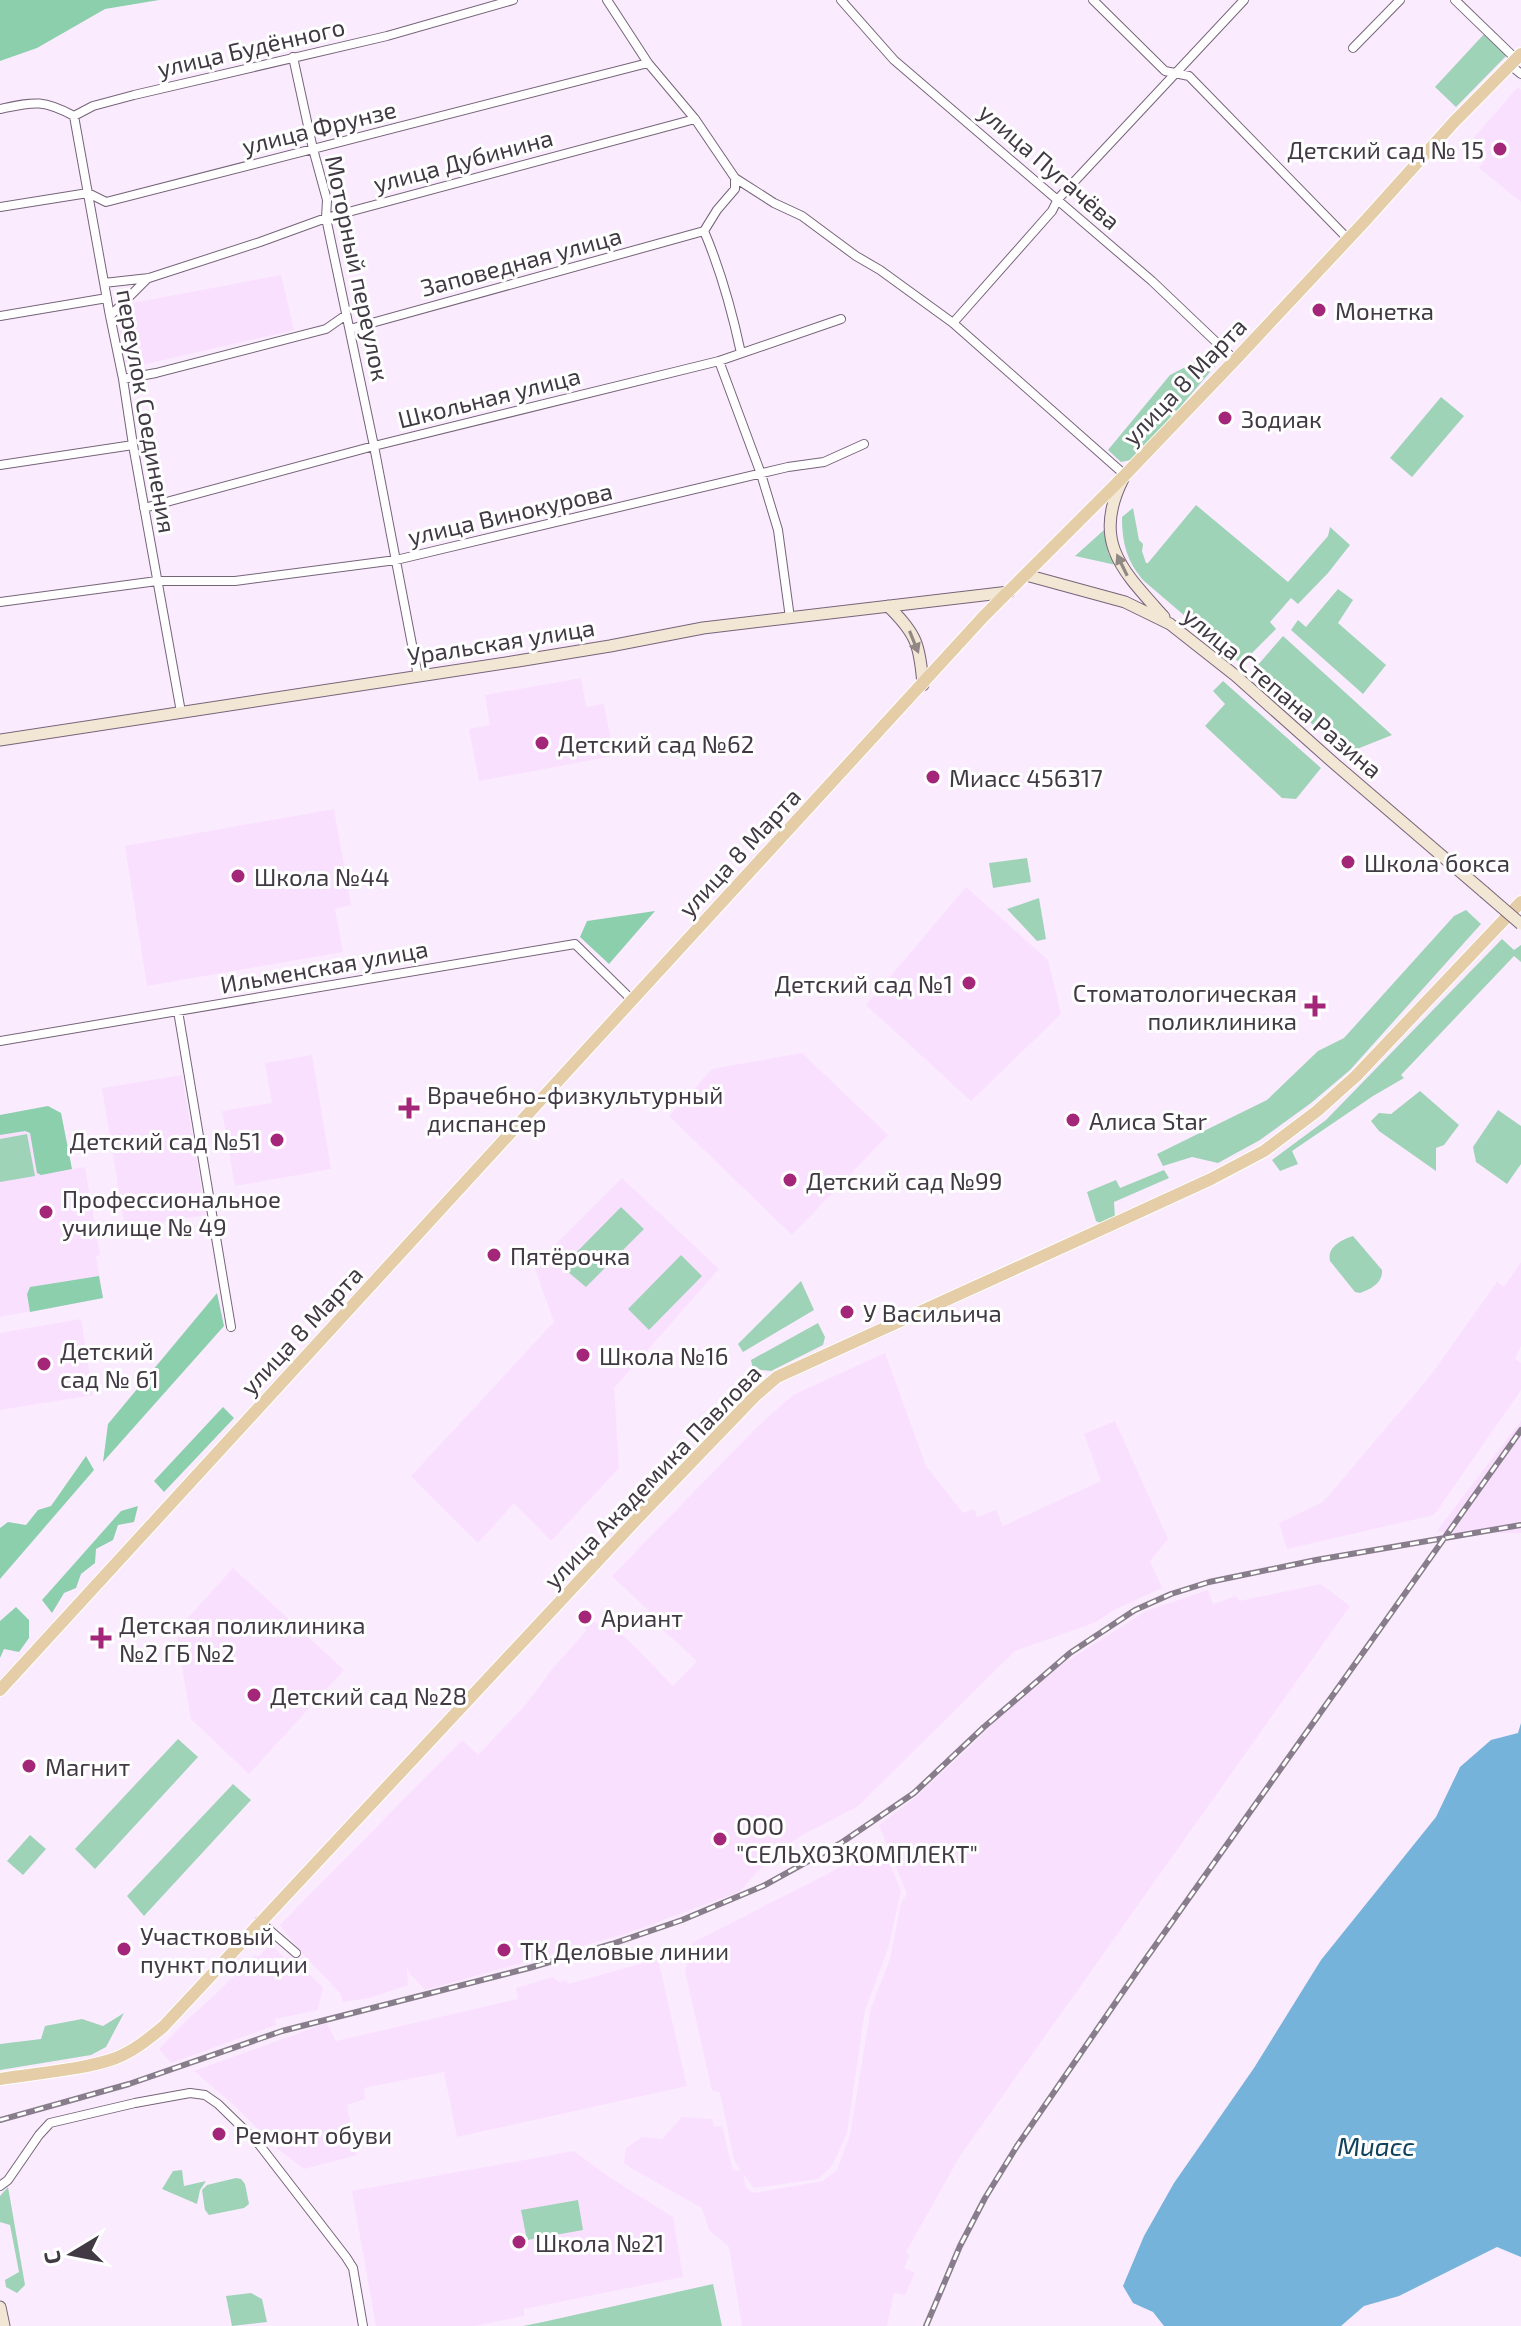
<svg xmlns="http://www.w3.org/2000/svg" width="1521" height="2326" viewBox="0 0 1521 2326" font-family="'Exo 2',sans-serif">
	<rect width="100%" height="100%" fill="#fbebff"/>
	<path fill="#fae0ff" d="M1518,87L1521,90V202L1479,168L1487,157L1471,141Z
		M281,275L294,330L133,367L125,361L117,316L133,311L132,303Z
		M581,678L586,707L604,704L614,756L479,781L469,729L490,725L485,695Z
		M334,809L351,905L335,909L343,952L147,986L125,846Z
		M966,887L1048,960L1061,1014L971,1101L866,1005Z
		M802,1053L888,1135L792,1235L669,1116L712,1069Z
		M312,1055L331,1169L235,1186L222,1111L272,1103L265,1063Z
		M182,1075L206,1215L125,1228L102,1088Z
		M48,1106L61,1113L72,1169L85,1167L100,1255L96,1256L103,1298L0,1317V1115Z
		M622,1178L719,1269L614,1388L619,1468L551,1541L514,1503L478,1543L411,1476L554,1322L534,1266Z
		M1521,1262V1346L1515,1359L1521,1363V1390L1434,1515L1287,1549L1279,1523L1323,1502L1431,1375L1497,1282L1504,1287Z
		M81,1319L93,1395L0,1410V1333Z
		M885,1353L926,1466L963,1513L974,1509L977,1517L996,1510L1003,1526L1101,1481L1084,1434L1115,1421L1168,1539L1150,1561L1162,1588L1112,1611L1096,1622L1015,1651L857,1807L802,1835L772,1856L739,1892L628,1933L425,1990L410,1974L407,1967L408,1985L369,1998L343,2002L340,1993L298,1949L280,1925L462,1740L478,1755L527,1703L553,1668L587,1630L576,1619L583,1611L605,1631L615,1627L673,1686L697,1661L663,1630L666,1627L612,1576L757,1427L793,1395Z
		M1521,1421V1533L1436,1532Z
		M233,1568L344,1670L249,1774L191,1719L176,1631Z
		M1321,1584L1350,1606L960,2156L906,2252L910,2255L904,2268L915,2273L905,2295L894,2293L887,2326H742L729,2247L709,2230L702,2208L624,2164L626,2148L642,2137L662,2139L682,2117L712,2119L714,2127L722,2126L733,2171L741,2170L734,2160L720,2093L712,2090L685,1971L692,1943L882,1846L901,1891L888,1949L865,2010L847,2133L832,2166L818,2179L754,2188L743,2174L746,2188L754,2193L823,2181L837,2170L850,2135L871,2008L890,1959L901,1903L907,1894L879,1825L916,1797L978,1739L999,1717L1061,1665L1146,1611L1208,1590L1213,1604L1236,1596L1239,1601Z
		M271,1944L285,1959L290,1957L323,1987L318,2010L275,2019L276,2025L171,2063L159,2049L188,2019L219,1991L255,1955L258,1957Z
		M658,1959L687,2086L457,2137L444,2072L364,2088L365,2099L347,2105L357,2155L304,2169L278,2149L235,2106L194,2071L327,2023L336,2041L518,1999L516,1988L553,1977L559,1982L566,1980L568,1984Z
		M574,2151L609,2177L673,2217L683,2277L524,2309V2316L474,2326H376L352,2191Z"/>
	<path fill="#9ed3b7" d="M1485,33L1507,55L1456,107L1435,87Z
		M1213,347L1220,355L1216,365L1136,459L1121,462L1108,450L1170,375L1197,361Z
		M1441,397L1464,416L1412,477L1390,458Z
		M1196,505L1288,582L1328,536L1330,527L1350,545L1328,573L1298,604L1291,598L1270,622L1276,629L1241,664L1144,581C1127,562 1122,543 1122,517L1133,508L1139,540L1143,544L1142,551L1146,563H1148Z
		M1105,529L1108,553L1116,565L1075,556Z
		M1338,589L1353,600L1338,623L1386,665L1363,694L1291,630L1298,620L1306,627Z
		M1283,636L1392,735L1347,753L1251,673Z
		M1223,681L1321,768L1296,799L1282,798L1205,726L1225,704L1213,691Z
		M1027,858L1031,882L993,888L989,863Z
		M1039,898L1046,939L1037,941L1007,909Z
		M1466,910L1481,924L1350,1070L1311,1103L1260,1140L1218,1163L1192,1157L1163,1166L1157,1154L1267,1100L1318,1051L1344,1038L1454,916Z
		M1502,939L1514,950L1521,945V962L1514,956L1401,1075L1404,1078L1373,1096L1292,1151L1298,1164L1280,1171L1272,1160L1326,1120Z
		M1420,1091L1459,1125L1444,1145L1436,1148V1171L1379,1131L1371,1121L1379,1113L1391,1114Z
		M1498,1110L1521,1126V1164L1507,1184L1476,1162L1473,1147Z
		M27,1134L35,1176L0,1182V1139Z
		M1164,1170L1169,1178L1114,1202L1115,1218L1102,1224L1096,1221L1087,1192L1116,1180L1120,1188Z
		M621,1207L644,1229L586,1287L562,1267Z
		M1353,1236L1382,1270C1383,1283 1371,1289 1360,1293L1355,1292L1330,1261C1327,1247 1341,1240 1353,1236Z
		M681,1255L702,1276L649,1330L628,1309Z
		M801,1281L814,1310L743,1352L738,1344Z
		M818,1323L825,1337L823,1345L771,1371L753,1369L751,1360Z
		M178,1739L198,1757L95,1869L75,1849Z
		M233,1784L251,1800L144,1916L127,1896Z
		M30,1835L46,1849L23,1875L7,1861Z
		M124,2013L106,2047L91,2055L0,2070V2044L41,2039L45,2026L82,2019L103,2026Z
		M182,2170L184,2186L206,2181L200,2190L197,2204L162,2189L173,2171Z
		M236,2178L241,2179L245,2184L249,2204L244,2208L209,2215L205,2210L202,2190L207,2185Z
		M8,2187L25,2285L17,2293L6,2287L5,2280L19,2272L10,2225L0,2222V2196Z
		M578,2200L583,2230L527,2240L521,2210Z
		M713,2284L722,2326H523L543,2322Z
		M251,2293L262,2299L267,2322L232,2326L226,2296Z"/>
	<path fill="#8bcfac" d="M0,0H159L105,9L37,48L0,61Z
		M655,911L609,964L580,937L587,921Z
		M48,1106L61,1113L72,1169L41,1175L37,1173L30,1133L25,1131L0,1135V1115Z
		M99,1276L103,1298L30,1312L27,1294L30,1287Z
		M217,1293L224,1326L103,1462L108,1424Z
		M223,1407L234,1418L164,1492L154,1481Z
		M86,1456L94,1470L0,1579V1528L8,1522L26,1525L38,1510L51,1506Z
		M138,1506L134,1522L118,1525L113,1540L96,1549L95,1563L81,1574L76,1588L64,1593L52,1613L42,1600L121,1511Z
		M16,1607L29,1620V1638L19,1652L4,1649L0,1658V1621Z"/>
	<path fill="#75b3da" d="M1521,1723V2257L1497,2247L1399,2296L1364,2306L1341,2326H1164L1153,2312L1133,2303L1123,2286L1144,2236L1174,2183L1254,2068L1321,1960L1436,1817L1460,1767L1491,1740L1518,1733Z"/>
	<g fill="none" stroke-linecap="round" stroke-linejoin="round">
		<defs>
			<path id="street" d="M607,0L648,63L695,119L735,178L774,203L802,216L856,256L880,270L953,323L1125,475
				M841,0L894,60L1152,281L1235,360
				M1093,0L1165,71L1189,76L1348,239
				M1455,0L1516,59
				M1353,48L1400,0
				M293,57L313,149L327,200L326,218L374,446L418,676
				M1510,65L1521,74
				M0,109C34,102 42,99 74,116L93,106L134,95L387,36L513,0
				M74,116L110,316L123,379L133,445L181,712
				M0,207L88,193L106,202L648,63
				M704,231C721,271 732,311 741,353
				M704,231L717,210L735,189V178
				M104,283L149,278L260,242L326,218L695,119
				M0,316L107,298
				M110,316L148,278
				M953,323L1052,211L1058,199L1244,0
				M350,329L704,231
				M719,361L761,474L778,530L790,618
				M123,379L156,373L326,329L346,315
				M0,465L133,445
				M144,508L374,446L719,361L841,319
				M0,602L157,581H235L396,560L788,467L824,462L864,444
				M178,1011L231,1327
				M0,1041L575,944L632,1000
				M259,1921L296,1953
				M0,2186L8,2180L39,2135L50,2123L135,2103L190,2093L205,2095L218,2104L258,2143L346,2257L353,2268L363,2326"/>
			<path id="secondary" d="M1123,479C1091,542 1123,571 1164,617
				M1026,575L1125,602L1170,624L1236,676L1336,765L1484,892
				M888,606C917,634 920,646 923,685
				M0,740L518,661L610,646L703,628L1009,592
				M0,2307L4,2326"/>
			<path id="primary" d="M0,1690L984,616L1125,475L1235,360L1365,221L1454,122L1521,54
				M0,2079C36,2073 83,2070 116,2058C134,2051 148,2039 163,2027L636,1520L755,1396L777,1377L1089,1235L1211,1179L1264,1151L1317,1111L1356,1076L1521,902"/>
		</defs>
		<use href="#street" stroke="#766479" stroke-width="10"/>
		<use href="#secondary" stroke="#766479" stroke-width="13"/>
		<use href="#primary" stroke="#fff" stroke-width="14"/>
		<use href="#street" stroke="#fff" stroke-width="8"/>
		<use href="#secondary" stroke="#f2e6d4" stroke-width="11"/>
		<use href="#primary" stroke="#e5cda8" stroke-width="12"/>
		<defs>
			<path id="rail" d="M0,2120L129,2084L282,2031L529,1968L612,1944L682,1920L763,1886L841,1843L914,1793L984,1727L1070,1653L1135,1610L1171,1594L1209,1582L1316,1560L1521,1525
				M926,2326L960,2246L985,2198L1017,2146L1140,1967L1521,1430"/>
		</defs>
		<use href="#rail" stroke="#887d8b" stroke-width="6"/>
		<use href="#rail" stroke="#fff" stroke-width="3" stroke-dasharray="9" stroke-linecap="butt"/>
		<defs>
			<path id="secondary-bridge" d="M1484,892L1521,924"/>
		</defs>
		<use href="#secondary-bridge" stroke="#766479" stroke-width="13" stroke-linecap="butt"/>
		<use href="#secondary-bridge" stroke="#f2e6d4" stroke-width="11"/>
	</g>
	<defs><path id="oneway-solid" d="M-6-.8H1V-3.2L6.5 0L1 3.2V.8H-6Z" transform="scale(2)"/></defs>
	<g fill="#918784">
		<use href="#oneway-solid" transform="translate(1122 565) rotate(-116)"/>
		<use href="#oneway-solid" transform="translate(914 642) rotate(68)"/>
	</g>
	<g fill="#a42678" stroke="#fff" stroke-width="3">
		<circle cx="1500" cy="149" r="8"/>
		<circle cx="1319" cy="310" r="8"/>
		<circle cx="1225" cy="418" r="8"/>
		<circle cx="542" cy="743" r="8"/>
		<circle cx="933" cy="777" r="8"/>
		<circle cx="1348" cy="862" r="8"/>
		<circle cx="238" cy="876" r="8"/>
		<circle cx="969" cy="983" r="8"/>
		<path d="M1311 994h8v8h8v8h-8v8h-8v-8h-8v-8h8z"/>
		<path d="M405 1096h8v8h8v8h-8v8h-8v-8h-8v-8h8z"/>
		<circle cx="1073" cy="1120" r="8"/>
		<circle cx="277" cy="1140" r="8"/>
		<circle cx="790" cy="1180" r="8"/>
		<circle cx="46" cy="1212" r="8"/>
		<circle cx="494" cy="1255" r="8"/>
		<circle cx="847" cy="1312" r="8"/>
		<circle cx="583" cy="1355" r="8"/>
		<circle cx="44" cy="1364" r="8"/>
		<circle cx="585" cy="1617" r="8"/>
		<path d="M97 1626h8v8h8v8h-8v8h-8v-8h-8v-8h8z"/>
		<circle cx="254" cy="1695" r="8"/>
		<circle cx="29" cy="1766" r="8"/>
		<circle cx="720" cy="1839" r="8"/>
		<circle cx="124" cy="1949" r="8"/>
		<circle cx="504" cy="1950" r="8"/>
		<circle cx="219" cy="2134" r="8"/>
		<circle cx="519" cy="2242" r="8"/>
	</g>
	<g text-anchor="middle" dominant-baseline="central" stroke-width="6" stroke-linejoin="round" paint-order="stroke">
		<g font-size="24" fill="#413943" stroke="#fff">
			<text transform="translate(251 47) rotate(-13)">улица Будённого</text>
			<text transform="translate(319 127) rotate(-14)">улица Фрунзе</text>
			<text transform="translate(463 160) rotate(-15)">улица Дубинина</text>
			<text transform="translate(1050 166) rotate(41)">улица Пугачёва</text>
			<text transform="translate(521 261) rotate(-15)">Заповедная улица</text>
			<text transform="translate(358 268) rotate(78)">Моторный переулок</text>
			<text transform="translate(1184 381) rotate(-46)">улица 8 Марта</text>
			<text transform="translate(489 397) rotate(-14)">Школьная улица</text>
			<text transform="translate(147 411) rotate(80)">переулок Соединения</text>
			<text transform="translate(510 513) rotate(-13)">улица Винокурова</text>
			<text transform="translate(501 641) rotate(-9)">Уральская улица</text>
			<text transform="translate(1283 692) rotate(40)">улица Степана Разина</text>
			<text transform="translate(739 852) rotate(-47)">улица 8 Марта</text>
			<text transform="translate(324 966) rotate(-10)">Ильменская улица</text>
			<text transform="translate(301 1330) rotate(-47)">улица 8 Марта</text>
			<text transform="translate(652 1476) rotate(-46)">улица Академика Павлова</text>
		</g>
		<g font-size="24" fill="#413943" stroke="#fff" text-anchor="start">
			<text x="1484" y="149" text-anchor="end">Детский сад № 15</text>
			<text x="1335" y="310">Монетка</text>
			<text x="1241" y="418">Зодиак</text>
			<text x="558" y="743">Детский сад №62</text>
			<text x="949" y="777">Миасс 456317</text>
			<text x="1364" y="862">Школа бокса</text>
			<text x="254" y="876">Школа №44</text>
			<text x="953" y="983" text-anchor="end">Детский сад №1</text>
			<text x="1297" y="992" text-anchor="end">Стоматологическая<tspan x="1297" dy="28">поликлиника</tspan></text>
			<text x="427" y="1094">Врачебно-физкультурный<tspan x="427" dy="28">диспансер</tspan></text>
			<text x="1089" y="1120">Алиса Star</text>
			<text x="261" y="1140" text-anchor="end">Детский сад №51</text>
			<text x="806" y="1180">Детский сад №99</text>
			<text x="62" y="1198">Профессиональное<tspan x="62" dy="28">училище № 49</tspan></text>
			<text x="510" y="1255">Пятёрочка</text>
			<text x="863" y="1312">У Васильича</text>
			<text x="60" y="1350">Детский<tspan x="60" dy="28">сад № 61</tspan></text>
			<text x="599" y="1355">Школа №16</text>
			<text x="601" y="1617">Ариант</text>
			<text x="119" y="1624">Детская поликлиника<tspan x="119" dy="28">№2 ГБ №2</tspan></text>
			<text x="270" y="1695">Детский сад №28</text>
			<text x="45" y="1766">Магнит</text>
			<text x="736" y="1825">ООО<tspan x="736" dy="28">"СЕЛЬХОЗКОМПЛЕКТ"</tspan></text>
			<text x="140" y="1935">Участковый<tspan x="140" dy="28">пункт полиции</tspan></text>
			<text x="520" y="1950">ТК Деловые линии</text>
			<text x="235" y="2134">Ремонт обуви</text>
			<text x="535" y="2242">Школа №21</text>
		</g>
		<g font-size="26" font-style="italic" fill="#11435e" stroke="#fff">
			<text x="1376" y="2145">Миасс</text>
		</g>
	</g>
	<g transform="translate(72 2254) rotate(260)" stroke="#ffffff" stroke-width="6" paint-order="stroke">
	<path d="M0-6L14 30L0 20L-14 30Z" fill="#413943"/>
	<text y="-12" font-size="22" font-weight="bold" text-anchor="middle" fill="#413943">С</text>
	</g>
</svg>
